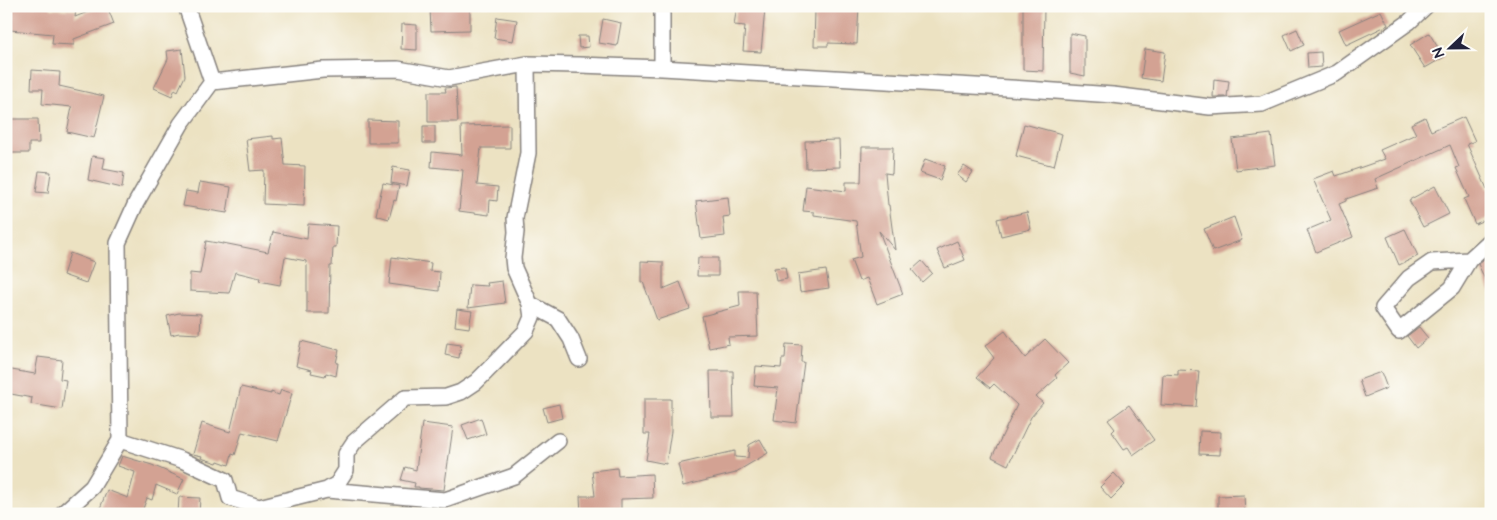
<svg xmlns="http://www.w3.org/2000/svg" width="1497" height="520" viewBox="0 0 1497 520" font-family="'Architects Daughter',sans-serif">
	<rect width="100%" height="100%" fill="#fdfcf7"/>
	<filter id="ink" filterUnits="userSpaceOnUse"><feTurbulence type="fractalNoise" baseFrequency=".02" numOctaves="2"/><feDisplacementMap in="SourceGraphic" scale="10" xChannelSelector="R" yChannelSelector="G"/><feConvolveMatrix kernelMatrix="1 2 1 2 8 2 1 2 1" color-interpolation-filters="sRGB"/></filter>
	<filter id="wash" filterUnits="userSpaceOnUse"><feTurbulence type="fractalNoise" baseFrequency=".0096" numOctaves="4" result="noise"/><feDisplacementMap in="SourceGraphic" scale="20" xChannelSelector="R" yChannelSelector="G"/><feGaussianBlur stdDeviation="1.12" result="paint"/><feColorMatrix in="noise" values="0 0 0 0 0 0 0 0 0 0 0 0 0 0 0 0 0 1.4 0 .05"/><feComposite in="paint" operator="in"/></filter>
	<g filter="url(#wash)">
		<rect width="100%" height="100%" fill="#ece2c2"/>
		<g id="blocks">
			<path fill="#d3a293" d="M12,6H43L51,7V9L76,10L75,17L103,6H107L114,24L74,39V45L52,44L53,34L10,30Z
				M470,6V30L431,31L430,8Z
				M737,6L765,9L761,52L743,51L745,26L734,25Z
				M821,6H859L857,44L828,43V46H814L815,10H821Z
				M1023,6H1044L1043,71L1023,70Z
				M1381,11L1388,25L1346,45L1339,30Z
				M497,17L517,20L513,41L494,38Z
				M603,19L621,23L617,46L599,43Z
				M402,24L417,25V50L401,49Z
				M1297,29L1304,45L1291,51L1284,35Z
				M1070,33L1085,36V76L1070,73Z
				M1429,33L1444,57L1425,68L1410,45Z
				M578,36H588L589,47L579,48Z
				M182,49L185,76L178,91L175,89L172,96L154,88L168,59L167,51Z
				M1145,49L1165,52L1161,81L1141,78Z
				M1321,52L1322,67L1308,68L1307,53Z
				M32,70L60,72L59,86L104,96L94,138L67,132L72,107L42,104L43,89H31Z
				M1214,79L1229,81L1227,97H1213Z
				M456,87L458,122H428V92H446L445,88Z
				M1425,117L1431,131L1464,117L1475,141L1467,144L1487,189L1491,187V217L1475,224L1464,199L1469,197L1456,168L1459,167L1450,145L1375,179L1378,188L1346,199V201L1339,204L1353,237L1316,252L1307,230L1331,220L1313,179L1334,171L1336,176L1385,159L1380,150L1416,134L1411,124Z
				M6,119H38L39,143H29V153H6Z
				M368,120L398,121V143H368Z
				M1024,124L1062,134L1054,166L1016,156Z
				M510,125V148H481L477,185L498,187L497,201L490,200L489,215L459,211L463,170L431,167L432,152L462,155L461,126Z
				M423,126H435V143H423Z
				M1271,134L1275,165L1236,170L1232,139Z
				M273,136V139L282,138L285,165L305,166L304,206L263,204L264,170L250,171L246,139Z
				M839,140L840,167L806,168L805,141Z
				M862,147H893L892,174L885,173L888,205H889L895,250L879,231L903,294L877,304L867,278L859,281L851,260L861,257L856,221L814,215V212L803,211L806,186L846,191V182H861Z
				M92,156L105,158L103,169L124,173L122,188L88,180Z
				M925,159L945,166L940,180L920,173Z
				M964,166L973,172L966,182L957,175Z
				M393,167L410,170L407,186L391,183Z
				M39,171L51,172L48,193L36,192Z
				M200,182L231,187L227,213L183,206L186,191L198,193Z
				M383,183L399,186L396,201L394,200L389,219L376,215Z
				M1435,186L1449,214L1423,227L1409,200Z
				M728,197L730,216L723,217L725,236L701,239L696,201Z
				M1027,212L1031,229L1001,236L997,219Z
				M1234,217L1242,240L1213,251L1204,229Z
				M308,224L337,226L336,247H333L332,266H330L329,313H307V265L306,264V261L285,257L280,285L259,281L260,278L235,272L229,293L190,291V273L200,274L206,241L223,244V243L268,252L273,232L307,239Z
				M1405,229L1418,256L1399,265L1387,237Z
				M957,241L965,260L945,268L937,250Z
				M70,253L94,262L86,283L63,275Z
				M1491,253V293L1478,264Z
				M392,257L431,263L430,271L440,272L439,291L389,284Z
				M698,258H718V276H697Z
				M641,261L663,262V289L680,282L690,309L657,320L643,282H641Z
				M922,261L932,273L922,282L912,270Z
				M785,267L787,279L776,281L774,268Z
				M826,270L829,288L800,292L798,274Z
				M502,281L505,303L468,308L470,285L488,286L487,283Z
				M739,291H756L758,336L728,337L729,344L709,348L702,316L740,306Z
				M457,309L472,311L469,328L455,326Z
				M179,313L201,314L200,334L179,333L171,335L167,316Z
				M1419,327L1428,338L1416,348L1407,336Z
				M1005,331L1025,358L1045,339L1068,363L1055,375L1057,378L1036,397L1043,403L1031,417L1008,465L992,457L1017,405L994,384L990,388L977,377L994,358L985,346Z
				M301,341L339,350L336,363H338L336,376L326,373L325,376L311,373L312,370L296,366Z
				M447,343L461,345L459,358L445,355Z
				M786,344L802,345L801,362H804L796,423L774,420L778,388L754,386L756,366L781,368L782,359H785Z
				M38,357L62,360L60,379L66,380L62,409L31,404L32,398L6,393V369L35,374Z
				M1178,370L1199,371L1196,407L1161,405L1163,374L1178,375Z
				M710,371H733L734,417H711Z
				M1381,372L1387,388L1365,397L1359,380Z
				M241,387L271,394V392L279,395L281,390L292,393L278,441L242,432L235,455L232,454L229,465L218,461L217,463L201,458L202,456L193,454L202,423L230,432Z
				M644,399H671V431L666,464L646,460L650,434H644Z
				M559,404L562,418L547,422L543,408Z
				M1129,405L1154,440L1133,455L1128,447L1124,449L1112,432L1115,429L1108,420Z
				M481,418L486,434L468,440L462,425Z
				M422,423L453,427L444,490L419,488V487H414L415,483L401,480L405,467L416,470Z
				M1200,431L1221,432L1220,455L1199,454Z
				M760,439L768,453L736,472V473L683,486L678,464L735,451V457L748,458L749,445Z
				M122,456L152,465L184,479L177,494L156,485L152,500L147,498L141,514H98L107,490L128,498L135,472L118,466Z
				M617,468L618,476L652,474L653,498L621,499V514H581L580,496H595L592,471Z
				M1114,473L1125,485L1111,499L1100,487Z
				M1244,495L1245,514H1218V496Z
				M179,497L200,498L199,514H178Z"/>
		</g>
	</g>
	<g filter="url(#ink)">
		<use href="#blocks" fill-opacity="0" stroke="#87827e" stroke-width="1"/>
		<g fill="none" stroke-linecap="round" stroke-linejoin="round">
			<defs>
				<path id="street" d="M186,6L212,82
					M662,6V68
					M1469,260L1432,262L1409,278L1383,308L1399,331L1452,288L1469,260L1491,240
					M530,304L558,319L571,339L579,359
					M120,440L182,460L225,480L230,498L259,507L327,490L337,484L346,470V454L354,442L405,398L446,397L461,392L476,382L485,373L526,331L532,317L530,304L514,268L513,258L516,232L515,218L528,153L527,64
					M327,490L445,500L514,476L558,441
					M62,514L92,487L120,440L118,243L136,203L181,124L212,82L323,70L398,69L449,78L527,64L579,65L662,68L1026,89L1113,95L1210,107L1262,104L1337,73L1409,22L1426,6"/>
			</defs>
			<use href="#street" stroke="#87827e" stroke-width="18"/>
			<use href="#street" stroke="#fff" stroke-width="15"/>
		</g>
	</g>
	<rect width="1497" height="520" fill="none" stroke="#fdfcf7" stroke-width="25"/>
	<g transform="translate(1450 48) rotate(248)" stroke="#fdfcf7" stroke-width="4" paint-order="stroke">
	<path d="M0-4L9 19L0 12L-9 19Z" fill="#22223b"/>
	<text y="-8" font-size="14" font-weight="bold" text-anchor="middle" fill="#22223b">N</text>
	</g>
</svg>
